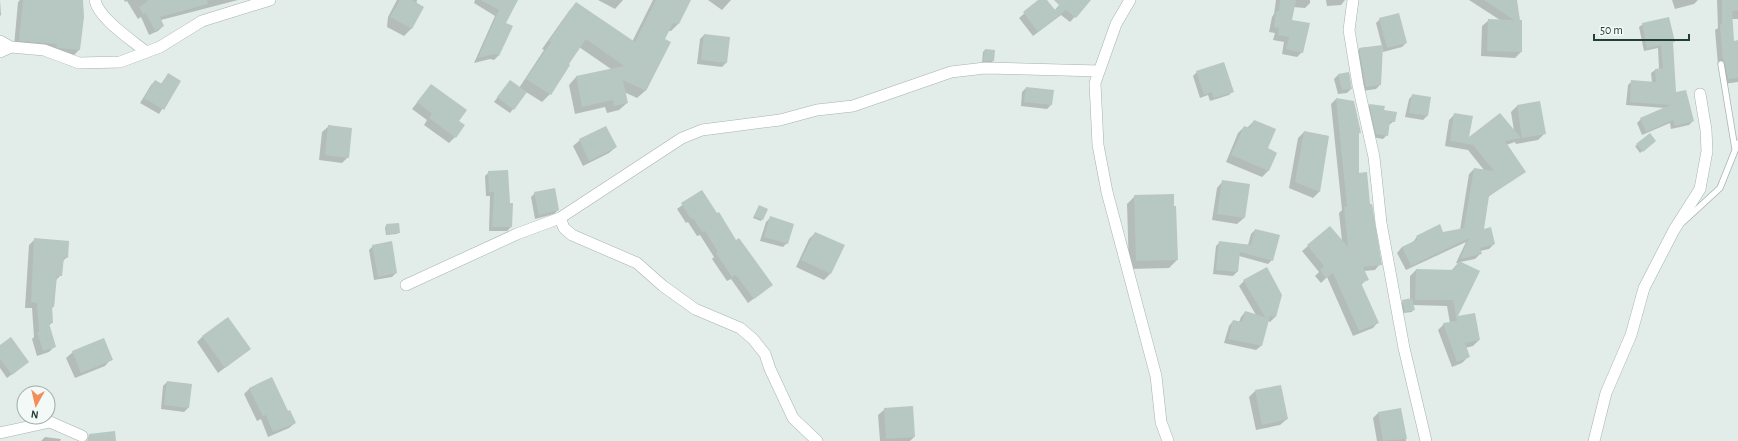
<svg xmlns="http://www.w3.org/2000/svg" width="1738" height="441" viewBox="0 0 1738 441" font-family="'Alegreya Sans',sans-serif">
	<rect width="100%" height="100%" fill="#e2ece9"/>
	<path fill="#0003" d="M0,0L1,15L0,16Z
		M20,0H82L83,17L79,50L73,56L14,46L18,2Z
		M124,0H238L161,20L163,26L158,31L149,35L141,17L138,19L127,1L125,2Z
		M397,0H417L412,28L404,36L387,27L388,17Z
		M475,0H517L504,23L499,55L494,60L490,59L474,63L495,16L474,3Z
		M598,0H623L615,9Z
		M653,0H690L678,24L671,31H668L664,40L669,42L645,91L637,98L624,92L627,103L619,110L607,113L605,107L575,114L569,85L576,77L611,69L579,47L550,94L542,102L526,92L510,113L494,102L510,81L519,88L544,50L542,49L569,11L576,3L632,42Z
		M708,0H731L722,10Z
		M1040,0H1045L1054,11L1064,0H1084L1087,4L1070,22L1061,15L1033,36L1019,18Z
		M1276,0H1310V3L1305,8L1293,7L1291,21L1302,52L1297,57L1282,54L1284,42L1273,40L1275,33L1269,32L1272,17L1274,14Z
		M1326,0H1345L1341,5L1327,6Z
		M1469,0H1516L1521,52L1515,58L1481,56L1482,26L1489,20H1500Z
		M1672,0H1698L1694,4L1675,9Z
		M1717,0H1738V19H1731L1733,42L1738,41V82L1723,84L1721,68L1718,65L1715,30L1718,28Z
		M1380,19L1406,43L1402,47L1383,52L1382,47L1380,85L1376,89L1362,91L1356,53L1360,48L1382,46L1376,23Z
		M1643,24L1674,42L1672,43L1675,93L1693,121L1689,125L1671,129L1670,123L1642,135L1637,123L1641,119L1665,108L1626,105L1628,85L1632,81L1652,83L1651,73L1655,70L1659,69L1658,48L1644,51L1639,27Z
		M704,35L726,63L722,67L697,64L700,39Z
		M985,50L993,61L991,63H982L983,52Z
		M1197,72L1233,91L1229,95L1210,101L1208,95L1200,98L1193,76Z
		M168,74L180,81L159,114L140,103L151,85L155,81L161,84Z
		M1338,75L1351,89L1347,93L1338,94L1334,79Z
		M431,85L458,121L455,137L449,143L424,125L427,120L412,109Z
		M1026,88L1051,105L1047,109L1021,106L1022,92Z
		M1413,95L1427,116L1423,120L1405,117L1409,99Z
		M1336,99L1360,132L1358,135V174L1369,205L1380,264L1375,270L1364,271L1367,279L1361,285L1378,322L1373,328L1353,336L1327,277L1321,283L1315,276L1319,272L1302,251L1308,246L1342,241L1339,213L1342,210L1331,104Z
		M1539,102L1544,134L1538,140L1516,144L1515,142L1506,145L1524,172L1488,197L1482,231L1494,244L1489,249L1480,251V254L1475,259L1460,262L1478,271L1456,317L1474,314L1479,340L1473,346L1465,348L1468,357L1462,363L1452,367L1438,330L1444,324L1450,323L1447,306L1412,305L1413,310L1412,312L1403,313L1401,303L1410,300V276L1416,270L1451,271L1458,263H1456L1466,242L1406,270L1397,253L1402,247L1412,243L1417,237L1460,230L1469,174L1474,169L1484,170L1468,150L1445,146L1449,120L1455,114L1468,140L1514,131L1511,112L1517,106Z
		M1370,105L1383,111L1394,121L1389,125L1387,135L1383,139L1372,137L1366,109Z
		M1254,121L1266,149L1276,153L1268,171L1262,177L1226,162L1238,133L1244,127L1247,128Z
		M329,126L348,157L342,163L319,160L322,132Z
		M1304,132L1328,136L1319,192L1313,198L1289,188L1298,138Z
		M580,140L616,147L609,153L583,166L573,146Z
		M1653,142L1640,153L1635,146L1637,145Z
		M489,172L511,227L507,231H489L490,196H486L485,176Z
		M1223,181L1244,218L1237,224L1212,220L1217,188Z
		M701,191L735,241L772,285L748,303L731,279L727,281L712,259L714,257L700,235L697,236L688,222L686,223L677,209Z
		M535,193L558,210L554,214L535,219L531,197Z
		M1135,196L1177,260L1169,268L1129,269L1127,204Z
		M758,208L762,219L761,221L753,218Z
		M770,218L787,243L783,247L760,241L766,222Z
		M387,225L399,232L397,234L386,235L385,227Z
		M1255,230L1272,260L1268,264L1239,256L1237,272L1233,276L1213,274L1216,246L1220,242L1248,245L1251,234Z
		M815,233L830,274L824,280L796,267L809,239Z
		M35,239L67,257L62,262L61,275L55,281L54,306L51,309L52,323L48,326L55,346L49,352L37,356L32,339L34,337L32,308H25L29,245Z
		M373,246L396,273L392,277L374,280L369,250Z
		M1244,281L1281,295L1275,317L1270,322L1268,321L1261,346L1256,350L1224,343L1229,326L1233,321L1239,322L1241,317L1245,312L1256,315L1239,286Z
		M203,336L250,349L218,373L197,342Z
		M0,347L28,362L7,378L0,368Z
		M73,352L111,359L105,366L75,378L66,358Z
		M167,382L190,385L188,408L184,412L161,409L163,386Z
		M250,388L287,412L295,423L289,428L268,437L261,419L257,421L244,394Z
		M1255,391L1287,419L1280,425L1256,430L1249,397Z
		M885,409L914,437L910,441H880L878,415Z
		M1400,409L1406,441H1377L1373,418L1378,413Z
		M45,437L61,439L60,441H41Z"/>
	<path fill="#b7c7c2" d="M23,0H83L84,17L80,50L59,48L56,47L57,44L19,41Z
		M149,0H207L208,4L160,17L164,26L155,31L146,13L143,14L139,7Z
		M400,0H412L424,7L412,29L390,17Z
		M481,0H518L506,23L513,26L499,56L495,54L478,58L499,10Z
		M656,0H691L679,24L673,23L665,39L671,42L646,91L623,80L628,103L614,106L613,100L582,107L576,76L624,66L586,39L569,64L570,65L551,95L526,79L551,42L549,41L576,2L635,42Z
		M1038,0H1047L1055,10L1059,5L1054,0H1091L1076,18L1066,10L1038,32L1023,12Z
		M1280,0H1296L1292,20L1310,23L1303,53L1286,49L1289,37L1278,35L1279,28L1274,27L1276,11H1279Z
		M1484,0H1517L1520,20H1522V52L1487,51L1488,19L1514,20Z
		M1722,0H1738V10L1732,11L1734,41L1738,40V78L1728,79L1725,63L1723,60L1720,24H1722Z
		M1399,13L1407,43L1387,48L1379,18Z
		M1669,17L1675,42H1673L1676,92L1686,90L1694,121L1675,126L1673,120L1646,132L1640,118L1670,105L1630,102L1631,80L1656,82L1655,69L1663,68L1661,45L1647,48L1642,23Z
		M704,34L730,37L727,63L701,60Z
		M1383,45L1381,85L1366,87L1359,48Z
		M985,49L995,50L994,61H983Z
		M1224,62L1234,92L1214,98L1212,92L1204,95L1196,71Z
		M1349,72L1352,89L1342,90L1338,74Z
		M168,73L181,81L164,110L144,98L155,80L162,84Z
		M510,80L527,92L514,110L497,97Z
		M431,84L467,110L459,121L465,125L456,138L429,118L432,114L417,102Z
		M1026,87L1054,90L1052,105L1024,102Z
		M1412,94L1431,97L1428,116L1409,113Z
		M1336,98L1354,101L1361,133H1359V173L1367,172L1370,204H1372L1382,265L1363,267L1369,280L1361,283L1379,323L1359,331L1333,273L1326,278L1320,270L1324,266L1307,245L1330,226L1348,247L1344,207L1347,206Z
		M1540,101L1546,134L1522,138L1517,105Z
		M1369,104L1385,106L1384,110L1397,112L1395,122L1390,121L1388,136L1376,134Z
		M1454,113L1473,116L1469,137L1500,113L1521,138L1505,141L1526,172L1489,196L1484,229L1491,227L1495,244L1480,248L1482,254L1460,259L1469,238L1411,266L1402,247L1418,239L1416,236L1440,224L1443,232L1464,228L1474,168L1494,171L1473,145L1450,141Z
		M1254,120L1276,129L1268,148L1277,153L1269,171L1231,155L1244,126L1250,128Z
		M328,125L352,128L349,158L325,155Z
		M606,126L617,147L589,161L579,139Z
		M1304,131L1329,136L1320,192L1295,182Z
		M1650,133L1656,141L1643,152L1636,144Z
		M508,170L510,203H513L512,227H492L494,192H489L488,171Z
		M1222,180L1250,184L1245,218L1217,214Z
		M555,188L559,210L539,215L534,192Z
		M702,190L717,213L719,212L736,240L739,238L773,285L754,299L736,275L732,277L716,253L718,252L705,231L702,232L693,218L691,219L681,203Z
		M1174,194V206H1176L1178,260L1136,261L1134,195Z
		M759,205L768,209L763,220L754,216Z
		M770,216L794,224L788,244L764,237Z
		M399,223L400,233L387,234L386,224Z
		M1255,229L1280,235L1273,261L1240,252L1238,272L1216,270L1219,241L1251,245Z
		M815,232L845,245L831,274L801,260Z
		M34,238L69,241L68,258L64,257L62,276H57L54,307L52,306L53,323H49L56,347L43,351L37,332H39L37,303L31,302Z
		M392,241L397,273L378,277L372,245Z
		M1459,261L1480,271L1458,316L1475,313L1480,340L1465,343L1470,357L1457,362L1443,323L1457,321L1453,300H1415L1416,269L1454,270Z
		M1267,267L1282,295L1276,317L1270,316L1262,346L1228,339L1233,320L1242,322L1245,311L1265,317L1243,280Z
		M1412,298L1415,310L1405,312L1402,300Z
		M228,317L251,349L225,368L202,336Z
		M11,337L29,362L12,375L0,359V345Z
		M104,338L113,360L81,373L72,351Z
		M272,377L288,411L290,410L296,423L273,432L266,415L263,416L249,388Z
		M167,381L192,384L189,408L164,405Z
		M1281,385L1288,419L1262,425L1255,390Z
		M913,406L915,437L886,439L884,408Z
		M1401,408L1407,439L1383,441L1378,412Z
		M115,431L116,441H87L89,434Z"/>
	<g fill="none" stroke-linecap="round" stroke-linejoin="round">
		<defs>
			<path id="service" d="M1721,64L1735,149
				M1683,222L1720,188L1738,143"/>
			<path id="minor" d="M95,0C98,18 132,40 146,52
				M1130,0L1116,24L1095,83L1098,145L1107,192L1156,376L1161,422L1168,441
				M1353,0L1349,30L1358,85L1374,157L1381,223L1404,348L1426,441
				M0,41L11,47
				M0,52L11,47L44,50L79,63L120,62L160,47L202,21L270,0
				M560,218L564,228L572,235L637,263L663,286L695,309L740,328L753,339L765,354L770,369L793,418L817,441
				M406,285L517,234L560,218L682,138L702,130L780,120L817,110L853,106L951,72L985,68L1099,71
				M0,433L50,422L82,436
				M1594,441L1606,393L1631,335L1644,288L1674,230L1700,189L1707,151L1706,130L1700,94"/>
		</defs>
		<use href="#service" stroke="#a5b4b1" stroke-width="7"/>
		<use href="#minor" stroke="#a5b4b1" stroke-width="12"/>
		<use href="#service" stroke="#fff" stroke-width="5.5"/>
		<use href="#minor" stroke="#fff" stroke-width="11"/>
	</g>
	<g transform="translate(36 405) rotate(188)"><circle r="19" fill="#f3f9f6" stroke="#9faeaa"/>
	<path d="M0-3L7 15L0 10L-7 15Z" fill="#f38e59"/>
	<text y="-6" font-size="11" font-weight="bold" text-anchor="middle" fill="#223e39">N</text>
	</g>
	<path d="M1594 34v6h95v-6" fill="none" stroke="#223e39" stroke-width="2"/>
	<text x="1600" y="34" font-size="12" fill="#223e39" stroke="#f3f9f6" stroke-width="3" paint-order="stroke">50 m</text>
</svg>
